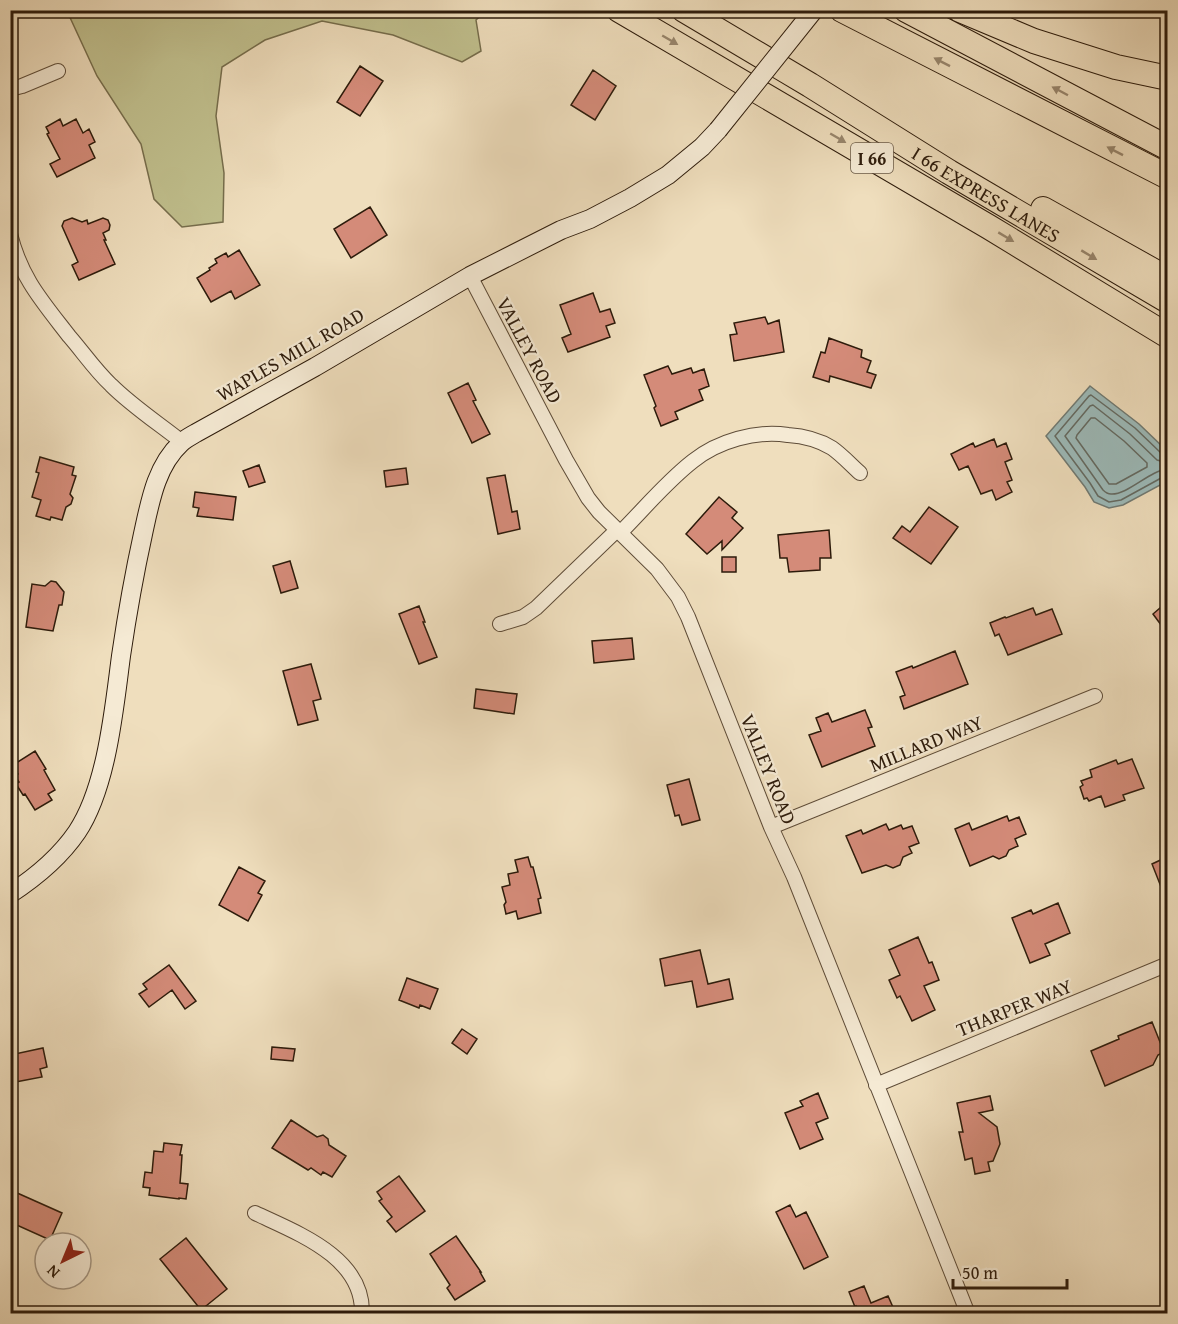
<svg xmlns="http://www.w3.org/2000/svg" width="1178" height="1324" viewBox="0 0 1178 1324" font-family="'Gentium Book Plus',serif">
	<rect width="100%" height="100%" fill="#efdebd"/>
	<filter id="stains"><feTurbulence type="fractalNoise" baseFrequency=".00333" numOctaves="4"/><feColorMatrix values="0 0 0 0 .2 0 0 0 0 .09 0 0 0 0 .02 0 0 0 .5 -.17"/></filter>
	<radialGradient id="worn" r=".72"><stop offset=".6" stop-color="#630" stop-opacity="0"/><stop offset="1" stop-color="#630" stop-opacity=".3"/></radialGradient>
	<path fill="#c0bf8d" stroke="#766d4c" stroke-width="1.5" d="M67,11H486L476,20L481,51L462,62L393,35L322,21L265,40L222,67L216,116L224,173L223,222L182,227L154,199L141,144L97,76Z"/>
	<path fill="#9cbab9" stroke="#707a73" stroke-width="1.5" d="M1090,386L1139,424L1166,450C1169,459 1170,475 1164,483L1123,505L1109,508L1094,502L1085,487L1046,436Z"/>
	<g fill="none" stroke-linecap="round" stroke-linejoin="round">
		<path stroke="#646a62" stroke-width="1.5" d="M1091,418H1095L1124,441L1147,463V467L1116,484H1109L1076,438L1077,435Z
			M1168,455L1162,454L1135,428L1091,395L1089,396L1055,436L1090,483L1098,496L1109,502L1121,500L1163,477L1168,476
			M1168,463L1157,460L1130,434L1093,405L1090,406L1065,436L1103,490C1105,492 1108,494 1111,494C1128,495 1150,470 1168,469"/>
	</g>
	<path fill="#d48b79" stroke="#2d1b0b" stroke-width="1.5" d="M360,66L383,81L360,116L337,102Z
		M593,70L616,86L595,120L571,105Z
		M60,119L63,126L76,119L83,133L89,129L95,142L89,145L95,158L57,177L50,164L60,159L47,134L49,133L46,127Z
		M370,207L387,235L351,258L334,229Z
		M72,218L82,222L87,220L88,224L103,218L108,220L110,225L109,230L103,233L106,240H104L115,264L79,280L72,265L78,262L62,226L64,221Z
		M239,250L260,285L235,299L231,291L211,302L197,278L210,270L209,268L217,263L215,259L226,253L228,257Z
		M593,293L600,312L610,309L615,323L606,326L610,337L568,352L562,338L571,334L560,305Z
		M765,317L768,324L779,320L784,352L734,361L730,335L737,334L734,323Z
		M829,338L862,350L861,357L871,361L867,372L876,375L871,388L830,376L829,382L813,377L821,352L825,353Z
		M668,366L672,374L691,368L693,373L704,369L709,386L699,390L703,400L675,412L678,419L661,426L654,408L656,406L644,375Z
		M468,383L476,400L473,401L490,434L472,443L448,393Z
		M994,439L997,447L1006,443L1012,459L1005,462L1012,480L1007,482L1012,492L996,500L992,490L981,494L968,466L959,470L951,454L973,443L975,447Z
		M40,457L74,467L72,475L76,476L70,494L73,498L71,504L66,507L62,520L51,517L50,520L36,516L41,500L32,497L39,473L36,472Z
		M259,465L265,482L249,487L243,471Z
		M406,468L408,484L386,487L384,471Z
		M505,475L512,512L517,511L520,529L498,534L487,478Z
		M195,492L236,497L233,520L197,516L199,508L193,507Z
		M719,497L737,512L732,518L743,528L722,550V541L707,554L686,534Z
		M929,507L958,527L931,564L893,538L902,526L910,532Z
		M829,530L831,558H820V570L789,572L787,558H780L778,535Z
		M722,557H736V572H722Z
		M290,561L298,588L281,593L273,566Z
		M51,581L56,582L64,592L62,605H59L53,631L26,627L32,584L45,586Z
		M1167,602V633L1153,614Z
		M419,606L425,622H423L437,657L419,664L399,614Z
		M1033,608L1036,615L1052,609L1062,634L1008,655L999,634L995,636L990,623L1005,617L1006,618Z
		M632,638L634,659L594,663L592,641Z
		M955,651L968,684L904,709L900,697L905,695L896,672L912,666L913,668Z
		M311,664L321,699L313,701L318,720L298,725L283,671Z
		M476,689L517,694L514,714L474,708Z
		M865,710L872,727L868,728L875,746L822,767L809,735L821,731L816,718L828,713L832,722Z
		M35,751L46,769L44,770L55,790L48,794L52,800L35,810L25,794L23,795L16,784L19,782L15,776L18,774L13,765Z
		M1132,759L1144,788L1123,795L1125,800L1105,807L1101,796L1089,801L1087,798L1084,799L1080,787L1083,785L1081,781L1092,777L1090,770L1116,760L1118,764Z
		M689,779L700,820L682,825L679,815L675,816L667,785Z
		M1007,816L1009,821L1019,817L1026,834L1015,839L1018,846L1009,850L1006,856L999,859L993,856L970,866L955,829L969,823L972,830Z
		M886,824L889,830L901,825L903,829L912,826L919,843L909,847L912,853L903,857L900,865L893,868L886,865L862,873L846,836L861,830L863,834Z
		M528,857L531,867H533L541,898L538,899L541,913L518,919L516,911L506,914L504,905L506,902L502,887L510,885L508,874L518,872L515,860Z
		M1167,857V902L1152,864Z
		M239,867L265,881L258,893L262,895L248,921L219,905Z
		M1058,903L1070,933L1045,944L1050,955L1030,963L1012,918L1031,910L1033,914Z
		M918,937L929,963L932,962L939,980L924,986L935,1010L912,1021L900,996L897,998L889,980L900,975L889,950Z
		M700,950L708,984L729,979L733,999L697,1007L692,981L665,986L660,959Z
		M169,965L196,1001L185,1009L172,990L149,1007L139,994L147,989L143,984Z
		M407,978L438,989L430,1009L420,1005L419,1008L399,1000Z
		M1152,1022L1164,1052L1158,1055L1153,1065L1105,1086L1091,1051L1119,1039L1118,1036Z
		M462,1029L477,1039L467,1054L452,1043Z
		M272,1047L295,1049L293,1061L271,1059Z
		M43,1048L47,1067L40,1069L42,1077L10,1083V1055Z
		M818,1093L828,1118L816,1123L823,1139L800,1149L785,1113L803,1106L800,1101Z
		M990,1096L993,1110L979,1113L997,1127L1000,1144L993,1161L988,1162L990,1171L975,1174L972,1158L965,1160L959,1132H963L957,1103Z
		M291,1120L317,1137L323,1135L328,1139L329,1145L346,1156L332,1177L323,1172L321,1175L311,1168L308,1170L272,1148Z
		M164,1143L182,1145L180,1155H182L181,1171L180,1183L188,1184L186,1199L179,1198V1199L149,1195L150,1188L143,1187L145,1172L152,1173L154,1151L163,1152Z
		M399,1176L425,1211L396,1232L387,1221L392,1217L379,1201L382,1199L377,1192Z
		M15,1192L62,1213L50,1240L10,1222V1202Z
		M790,1205L796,1217L806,1212L828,1257L804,1269L776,1212Z
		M456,1236L481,1272H480L485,1281L455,1300L447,1288L450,1285L430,1254Z
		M186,1238L227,1289L201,1310L160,1259Z
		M864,1286L871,1303L888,1296L896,1314H845L857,1308L856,1306L855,1307L849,1292Z"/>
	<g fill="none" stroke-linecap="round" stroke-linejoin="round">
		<defs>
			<path id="street" d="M10,89L22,86L58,71
				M10,234C21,278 42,301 69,336C83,352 95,370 111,385C132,406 158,423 182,442
				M470,276L566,460L588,498L599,512L657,569L678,597L688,617L771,827L794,877L968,1314
				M620,533C644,509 666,482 693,461C718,441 756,430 788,435C803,436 819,440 832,448C842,455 851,465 860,473
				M500,624L523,617L536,608L617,530
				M771,827L1095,696
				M876,1085L1168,964
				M255,1213C297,1233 364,1257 362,1314"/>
			<path id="secondary" d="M10,894C36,877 60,857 77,832C107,787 114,709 121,656C127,615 134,575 143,534C150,502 156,466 181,443C185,439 191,436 196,433L315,367L470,276L561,230L590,219L630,198L668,175L702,147L718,130"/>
			<g id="highway">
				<path d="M619,10L989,227L1168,336"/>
				<path id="s1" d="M684,10L810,85L949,172L1168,301"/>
				<path d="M842,10L1168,177"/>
				<path d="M906,10L1168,148"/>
				<path d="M960,10L1034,41L1116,67L1168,78"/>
				<path d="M1043,209L1168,279"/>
			</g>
		</defs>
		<use href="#street" stroke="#5e4c38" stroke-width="16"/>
		<use href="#secondary" stroke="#2d1b0b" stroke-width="20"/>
		<use href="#highway" stroke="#2d1b0b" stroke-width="26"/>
		<use href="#street" stroke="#f5ead4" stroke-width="14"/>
		<use href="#secondary" stroke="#f5ead4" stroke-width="18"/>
		<use href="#highway" stroke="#efdebd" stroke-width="24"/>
		<defs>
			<path id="secondary-bridge" d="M718,130L814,10"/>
		</defs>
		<use href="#secondary-bridge" stroke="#2d1b0b" stroke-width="20" stroke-linecap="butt"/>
		<use href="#secondary-bridge" stroke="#f5ead4" stroke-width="18"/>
	</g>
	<defs><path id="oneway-solid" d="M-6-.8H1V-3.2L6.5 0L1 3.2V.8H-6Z" transform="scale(1.5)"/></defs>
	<g fill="#98866d">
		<use href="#oneway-solid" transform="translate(670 40) rotate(30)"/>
		<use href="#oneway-solid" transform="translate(942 62) rotate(-153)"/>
		<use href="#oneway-solid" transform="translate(1060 91) rotate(-152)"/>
		<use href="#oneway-solid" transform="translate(838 138) rotate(30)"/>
		<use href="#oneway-solid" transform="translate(1115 151) rotate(-153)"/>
		<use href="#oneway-solid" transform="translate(1006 237) rotate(31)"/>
		<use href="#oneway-solid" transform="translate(1089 255) rotate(31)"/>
	</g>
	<g text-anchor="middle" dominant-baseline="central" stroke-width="4.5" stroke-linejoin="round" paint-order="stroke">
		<rect fill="#f5ead4" stroke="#695947" stroke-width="1.5" x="851" y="143" width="42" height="30" rx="4.5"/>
		<g font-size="18" font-weight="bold" fill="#2d1b0b">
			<text x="872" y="158">I 66</text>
		</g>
		<g font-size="20" fill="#2d1b0b" stroke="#f5ead4">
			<text stroke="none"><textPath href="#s1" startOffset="354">I 66 EXPRESS LANES</textPath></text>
			<text transform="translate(530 350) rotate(62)">VALLEY ROAD</text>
			<text transform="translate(290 354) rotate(-30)">WAPLES MILL ROAD</text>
			<text transform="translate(926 743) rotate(-22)">MILLARD WAY</text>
			<text transform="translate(769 769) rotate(68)">VALLEY ROAD</text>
			<text transform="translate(1014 1007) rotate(-22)">THARPER WAY</text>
		</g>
	</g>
	<rect width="1178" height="1324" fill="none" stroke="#efdebd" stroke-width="36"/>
	<rect x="12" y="12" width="1154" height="1300" fill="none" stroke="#2d1b0b" stroke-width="3"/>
	<rect x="18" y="18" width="1142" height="1288" fill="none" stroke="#2d1b0b" stroke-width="1.5"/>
	<g transform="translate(63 1261) rotate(223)"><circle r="28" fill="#f5ead4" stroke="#a59784" stroke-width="1.5"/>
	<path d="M0-4.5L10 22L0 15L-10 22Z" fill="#8f2418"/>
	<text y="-9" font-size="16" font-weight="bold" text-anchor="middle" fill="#2d1b0b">N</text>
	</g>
	<path d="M953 1279v9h114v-9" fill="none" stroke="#2d1b0b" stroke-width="3"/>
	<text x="962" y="1279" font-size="18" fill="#2d1b0b" stroke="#f5ead4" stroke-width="4.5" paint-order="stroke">50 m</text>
	<rect width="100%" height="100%" filter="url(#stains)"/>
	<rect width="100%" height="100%" fill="url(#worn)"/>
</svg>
